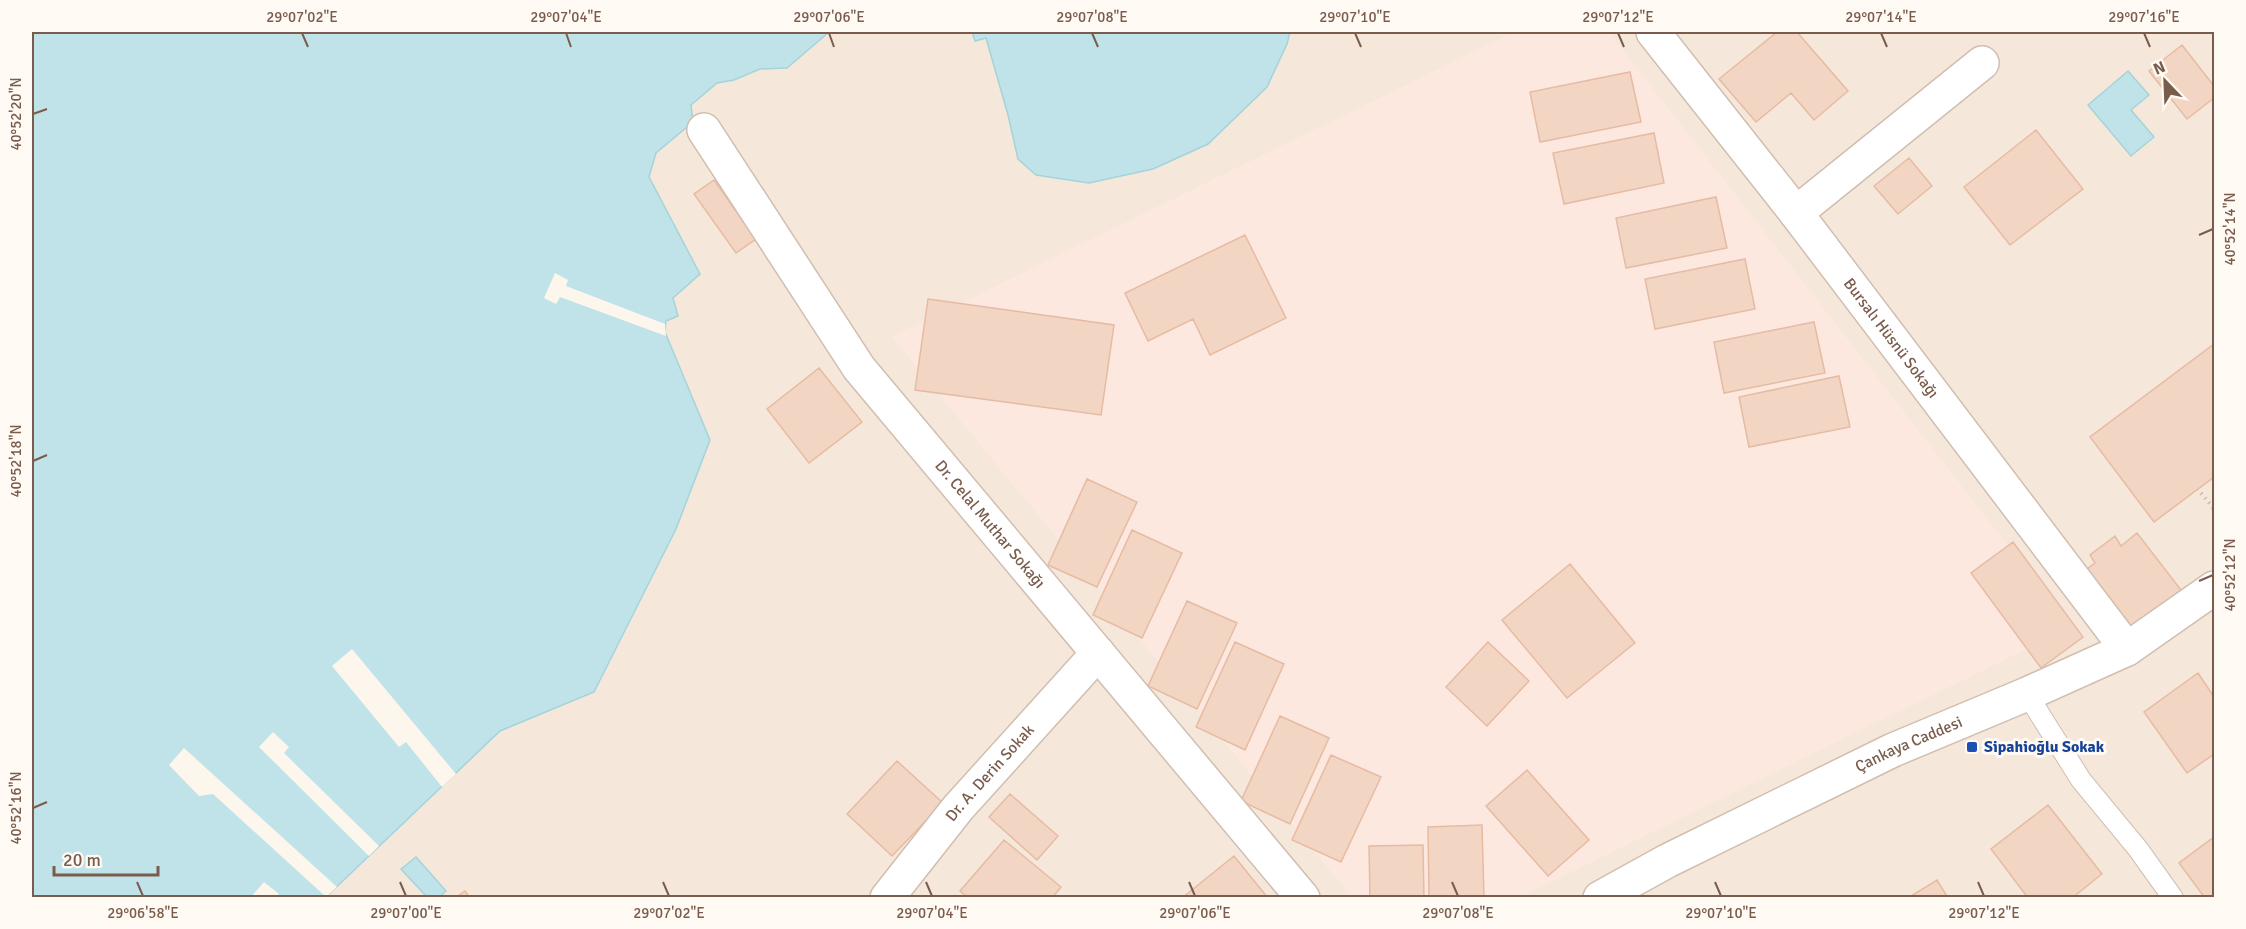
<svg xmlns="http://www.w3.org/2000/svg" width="2246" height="929" viewBox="0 0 2246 929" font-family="Signika,sans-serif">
	<rect width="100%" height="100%" fill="#fdf6ec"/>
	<path fill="#f5e8da" d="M829,32H972L975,41L986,37L1008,115L1018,159L1267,87L1287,44L1290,32H2214V897L326,898L500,731L594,692L710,440L665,332L672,298L700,273L649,177L656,153L692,122L691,105L717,82L734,80L760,69L787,68Z"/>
	<path fill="#fde8e0" d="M1514,32H1609L2071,627L1520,897H1352L892,337Z"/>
	<path fill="#bfe3e8" stroke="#a5d3da" stroke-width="1.5" d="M32,32H829L787,68L760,69L734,80L717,83L691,105L693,122L656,153L649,177L700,274L673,298L678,316L666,321L665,332L710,440L676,529L594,692L500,731L326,897H32Z
		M972,32H1290L1287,44L1267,87L1208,144L1153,169L1089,183L1036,175L1018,159L1008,115L986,38L975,41Z
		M2128,71L2149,95L2131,110L2154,137L2131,156L2088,105Z
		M416,857L446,891L439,897H427L401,869Z"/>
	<path fill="#fdf6ec" d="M555,273L568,280L566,286L665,324L666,336L560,297L556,304L544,298Z
		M352,649L456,774L442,787L406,742L399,747L332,666Z
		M273,732L289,747L284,753L379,846L369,856L259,747Z
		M184,748L337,887L326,897L213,794L199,796L169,765Z
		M264,882L279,894L276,897H251Z"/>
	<path fill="#f3d5c3" stroke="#e6bba3" stroke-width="1.5" d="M1777,32H1797L1848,91L1814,120L1791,93L1756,122L1719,79Z
		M2182,45L2214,86V98L2187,119L2149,71Z
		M1630,72L1641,122L1540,142L1530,92Z
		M2036,130L2083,189L2010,245L1964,187Z
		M1654,133L1664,183L1564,204L1553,153Z
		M1909,158L1932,186L1898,214L1874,186Z
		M714,180L756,239L736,253L694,194Z
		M1716,197L1727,248L1626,268L1616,218Z
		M1245,235L1286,318L1210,355L1193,319L1148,341L1125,293Z
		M1745,259L1755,309L1655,329L1645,279Z
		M928,299L1114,325L1101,415L915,390Z
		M1814,322L1825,373L1724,393L1714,342Z
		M2214,344V477L2154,522L2090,437Z
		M819,368L862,422L809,463L767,409Z
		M1839,376L1850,427L1749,447L1739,397Z
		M1087,479L1137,502L1097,587L1048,565Z
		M1132,530L1182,553L1142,638L1093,615Z
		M2137,533L2181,590L2127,630L2083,572L2095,563L2090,555L2115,536L2121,546Z
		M2013,542L2083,637L2041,668L1971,573Z
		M1570,564L1635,643L1567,698L1502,620Z
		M1187,601L1237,623L1197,709L1148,686Z
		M1235,642L1284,664L1245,750L1196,727Z
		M1488,642L1529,681L1487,726L1446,687Z
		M2198,673L2214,697V754L2187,773L2144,712Z
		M1280,716L1329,738L1290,824L1241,801Z
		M1331,755L1381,777L1341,862L1292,840Z
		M897,761L943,803L892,856L847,814Z
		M1527,770L1589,840L1548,876L1486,806Z
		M1010,794L1058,836L1037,860L989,817Z
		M2048,805L2102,874L2072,898H2028L1991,849Z
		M1482,825L1484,898H1429L1428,827Z
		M2214,837V898H2205L2179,863Z
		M1004,840L1061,887L1052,898H968L960,891Z
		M1423,845L1424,898H1370L1369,846Z
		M1234,856L1268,898H1182Z
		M1937,880L1948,898H1908Z
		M465,891L470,898H455Z"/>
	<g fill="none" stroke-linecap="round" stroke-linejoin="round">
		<defs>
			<path id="service" d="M2027,694L2081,780L2138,849L2173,898"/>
			<g id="minor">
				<path id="s1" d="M1653,32L1796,213L2127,649"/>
				<path id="s2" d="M704,130L859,368L1303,898"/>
				<path d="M1796,213L1982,63"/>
				<path id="s3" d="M887,898L958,808L1098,653"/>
			</g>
			<g id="tertiary">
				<path id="s4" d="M1600,898L1667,861L1893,750L2027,694L2127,649L2214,588"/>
			</g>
		</defs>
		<use href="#service" stroke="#d1beb0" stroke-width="22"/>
		<use href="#minor" stroke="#d1beb0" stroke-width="36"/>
		<use href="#tertiary" stroke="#d1beb0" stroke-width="36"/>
		<path stroke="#d9b8a5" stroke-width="4" stroke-dasharray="1.5 4.5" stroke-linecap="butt" d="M2201,493L2214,509"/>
		<use href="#service" stroke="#fff" stroke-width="20"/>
		<use href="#minor" stroke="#fff" stroke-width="33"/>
		<use href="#tertiary" stroke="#fff" stroke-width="33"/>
	</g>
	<path fill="none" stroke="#7a5c4d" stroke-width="2" d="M302,33L308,47M566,33L571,47M829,33L834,47M1092,33L1098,47M1355,33L1361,47M1618,33L1624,47M1881,33L1887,47M2144,33L2150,47M33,114L47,109M2199,235L2213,229M33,461L47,455M2199,581L2213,575M33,808L47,802M137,882L143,896M400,882L406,896M663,882L669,896M926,882L932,896M1189,882L1195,896M1452,882L1458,896M1715,882L1721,896M1978,882L1984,896"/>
	<rect fill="#1a4fb4" stroke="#fffaf3" stroke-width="2" x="1966" y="741" width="12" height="12" rx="3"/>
	<g text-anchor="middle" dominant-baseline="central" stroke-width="6" stroke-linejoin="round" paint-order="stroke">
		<g font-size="16" fill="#7a5c4d" stroke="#fffaf3">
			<text stroke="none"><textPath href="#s1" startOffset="388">Bursalı Hüsnü Sokağı</textPath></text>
			<text stroke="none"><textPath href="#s2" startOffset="488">Dr. Celal Muthar Sokağı</textPath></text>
			<text stroke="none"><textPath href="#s4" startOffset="345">Çankaya Caddesi</textPath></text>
			<text stroke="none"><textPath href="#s3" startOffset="162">Dr. A. Derin Sokak</textPath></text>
		</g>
		<g font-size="16" font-weight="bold" fill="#164399" stroke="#fffaf3" text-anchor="start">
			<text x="1984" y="747">Sipahioğlu Sokak</text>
		</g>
	</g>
	<rect width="2246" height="929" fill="none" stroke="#fffaf3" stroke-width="66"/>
	<g transform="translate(2165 81) rotate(337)" stroke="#fffaf3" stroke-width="4.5" paint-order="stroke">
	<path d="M0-4.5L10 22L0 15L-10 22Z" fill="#7a5c4d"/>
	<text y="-9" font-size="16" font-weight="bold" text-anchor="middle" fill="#7a5c4d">N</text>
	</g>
	<path d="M54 866v9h104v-9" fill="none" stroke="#7a5c4d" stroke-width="3"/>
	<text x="63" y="866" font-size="18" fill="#7a5c4d" stroke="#fffaf3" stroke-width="4.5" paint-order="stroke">20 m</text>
	<rect x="33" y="33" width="2180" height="863" fill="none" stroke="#7a5c4d" stroke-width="2"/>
	<g font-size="15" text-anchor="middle" fill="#7a5c4d">
		<text x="302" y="22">29°07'02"E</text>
		<text x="566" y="22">29°07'04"E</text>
		<text x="829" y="22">29°07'06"E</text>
		<text x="1092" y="22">29°07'08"E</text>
		<text x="1355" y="22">29°07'10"E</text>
		<text x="1618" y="22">29°07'12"E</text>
		<text x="1881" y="22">29°07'14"E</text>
		<text x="2144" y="22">29°07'16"E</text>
		<text transform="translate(16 114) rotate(-90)" y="5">40°52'20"N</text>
		<text transform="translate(2230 229) rotate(-90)" y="5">40°52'14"N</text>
		<text transform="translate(16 461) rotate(-90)" y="5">40°52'18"N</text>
		<text transform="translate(2230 575) rotate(-90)" y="5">40°52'12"N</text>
		<text transform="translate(16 808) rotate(-90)" y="5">40°52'16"N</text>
		<text x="143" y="918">29°06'58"E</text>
		<text x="406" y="918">29°07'00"E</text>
		<text x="669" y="918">29°07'02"E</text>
		<text x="932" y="918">29°07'04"E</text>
		<text x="1195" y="918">29°07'06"E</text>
		<text x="1458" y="918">29°07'08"E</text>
		<text x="1721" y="918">29°07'10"E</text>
		<text x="1984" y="918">29°07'12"E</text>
	</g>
</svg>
